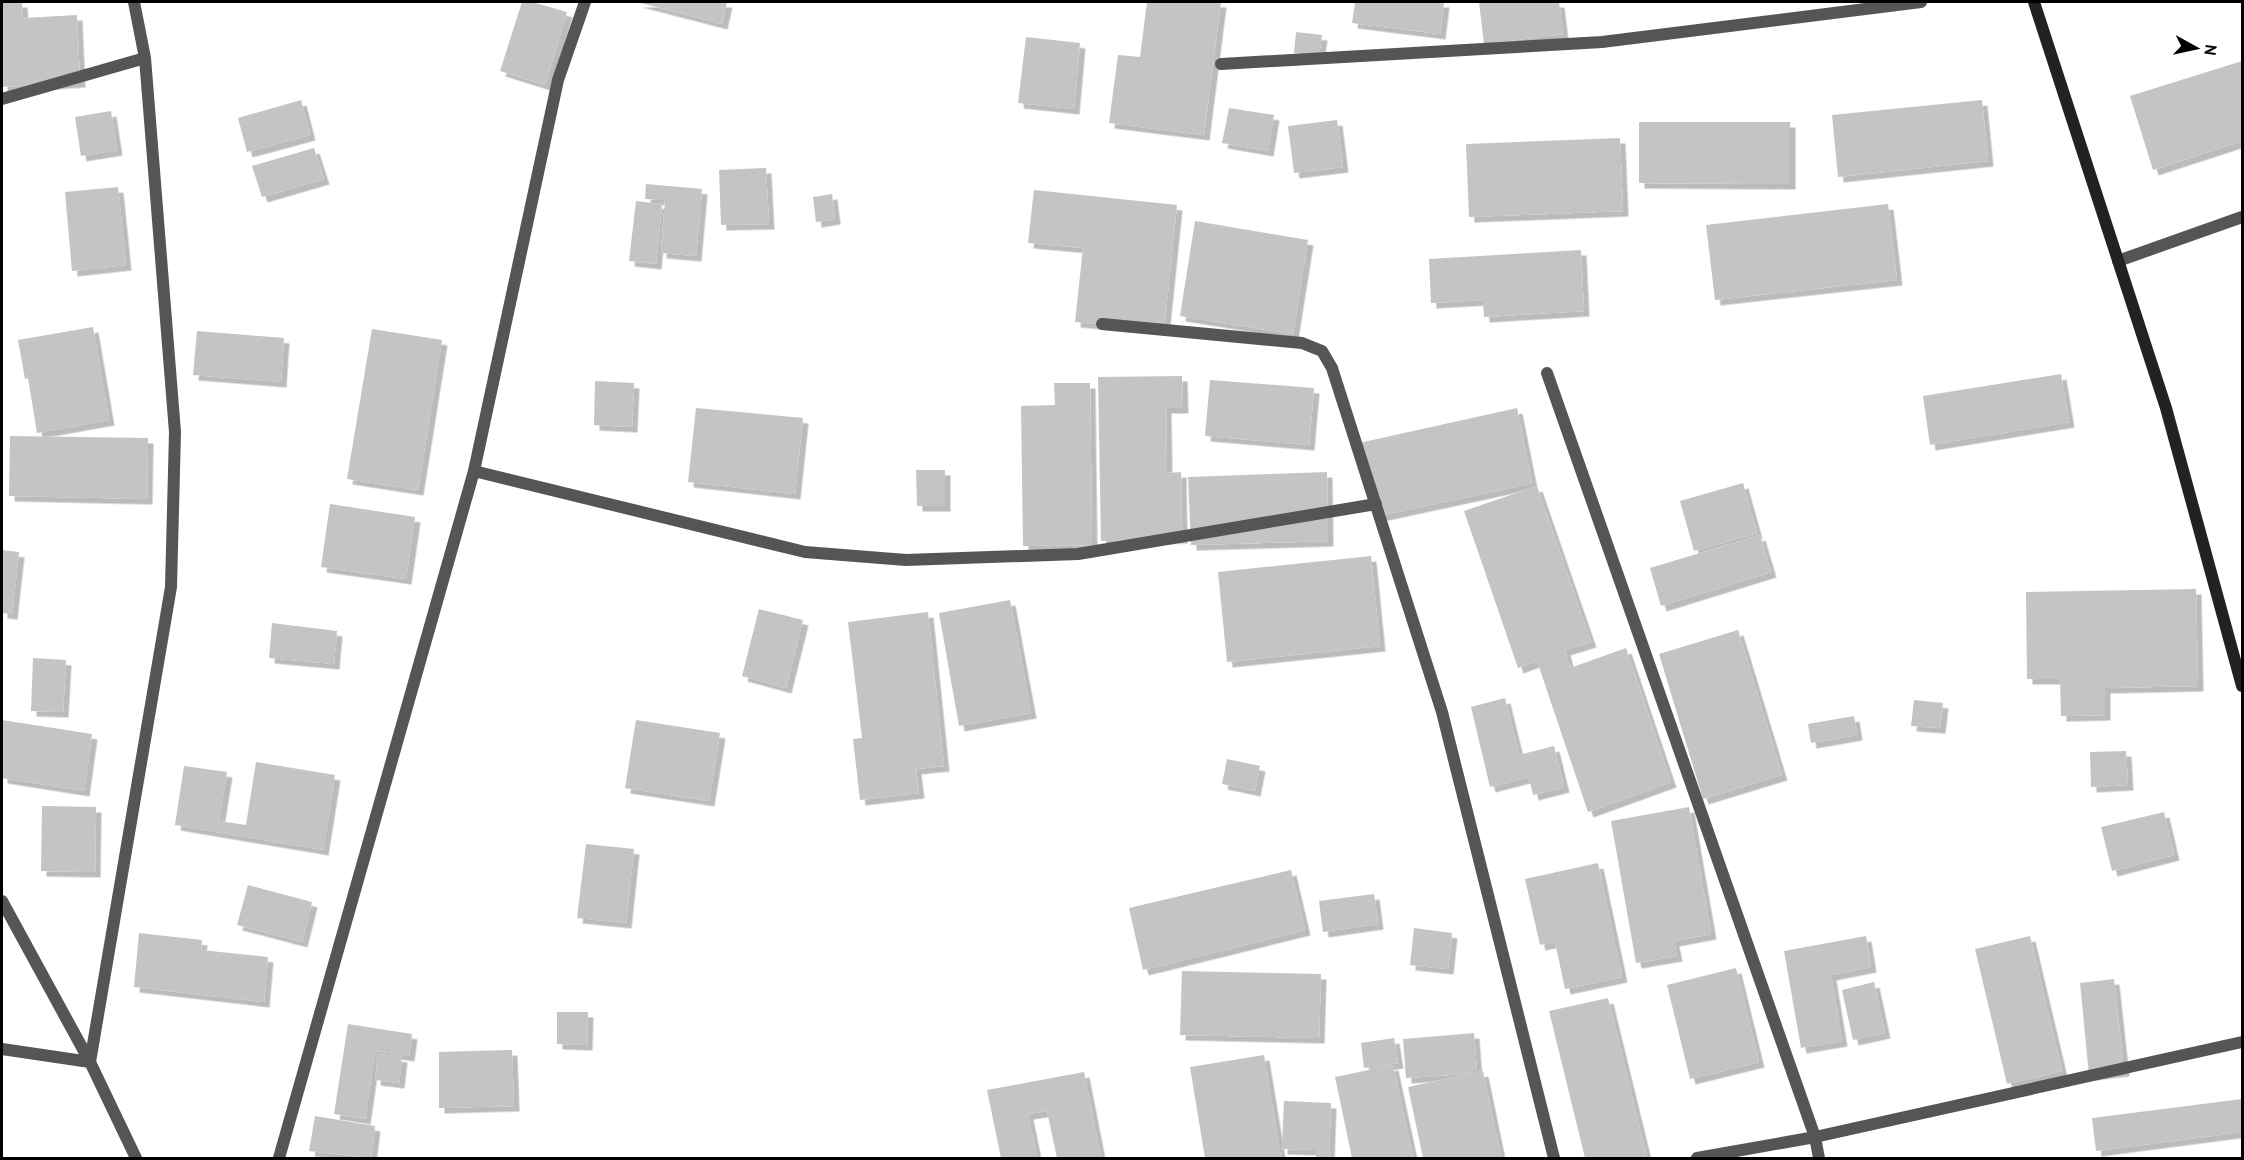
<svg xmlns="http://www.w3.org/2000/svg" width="2244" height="1160" viewBox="0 0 2244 1160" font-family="'PT Sans',sans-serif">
	<defs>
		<filter id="shadow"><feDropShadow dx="5.5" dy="5.5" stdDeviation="0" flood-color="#0004"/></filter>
	</defs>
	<rect width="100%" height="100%" fill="#fff"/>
	<path fill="#c4c4c4" filter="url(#shadow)" d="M2,2H22L23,18L77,15L80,82L2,87Z
		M522,2H532L567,12L545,85L500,71Z
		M637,2H727L722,24Z
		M1147,2H1221L1204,135L1109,123L1118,55L1140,57Z
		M1355,2H1444L1440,34L1352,23Z
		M1479,2H1559L1563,34L1484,44Z
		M1296,32L1322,35L1319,56L1294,53Z
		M1026,37L1080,43L1074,109L1018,103Z
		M2242,61V141L2153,170L2130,96Z
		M301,100L310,135L247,152L238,118Z
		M1982,100L1988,161L1838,177L1832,115Z
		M1229,108L1274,115L1268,151L1222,143Z
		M111,111L117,150L81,156L75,117Z
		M1337,120L1343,167L1294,173L1288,126Z
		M1639,122H1790V184L1639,183Z
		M1620,138L1623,211L1469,217L1466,144Z
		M314,148L324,179L262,197L252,166Z
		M766,168L769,224L721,225L719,170Z
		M646,184L702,189L696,256L661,253L665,200L645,199Z
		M118,187L126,265L72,271L65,192Z
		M1034,190L1177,205L1164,330L1075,322L1083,248L1028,243Z
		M832,194L835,219L816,222L813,197Z
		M636,201L662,204L656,264L629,261Z
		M1888,204L1897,280L1715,300L1706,225Z
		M1195,221L1308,240L1293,334L1180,316Z
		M1581,250L1584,311L1484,317L1483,300L1431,303L1429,259Z
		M93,327L109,420L37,433L28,378L25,379L18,340Z
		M372,329L442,340L418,490L347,479Z
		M197,331L284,338L281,382L193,375Z
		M2061,374L2069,422L1930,445L1923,396Z
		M1182,376L1183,408H1166L1167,473L1181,472L1182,538L1101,541L1098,377Z
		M1210,380L1314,388L1309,445L1205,436Z
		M595,381L634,383L632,427L594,425Z
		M1054,383H1090L1092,545L1023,546L1021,406L1055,405Z
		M696,408L803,418L795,494L688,482Z
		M1517,408L1532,483L1374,517L1359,443Z
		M10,436L148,438L147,499L9,496Z
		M916,470H945V506H917Z
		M1327,472L1328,541L1191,545L1188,477Z
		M1743,483L1757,533L1694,551L1680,501Z
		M1537,486L1591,642L1565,650L1570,668L1626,648L1671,782L1588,812L1537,661L1518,668L1464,511Z
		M330,504L415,517L406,579L321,567Z
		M1760,535L1771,572L1661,606L1650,568Z
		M2,550L19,552L12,614L2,613Z
		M1371,556L1380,646L1227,662L1218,572Z
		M2196,589L2198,686L2105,688V715L2061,716L2060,679H2027L2026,592Z
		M1010,600L1031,713L959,726L939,613Z
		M759,609L803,620L786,688L742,676Z
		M928,612L944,766L916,769L919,793L860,800L853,739L862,738L848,622Z
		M272,623L337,631L334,664L269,658Z
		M1738,630L1782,775L1703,799L1659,654Z
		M33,658L66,660L63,712L31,711Z
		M1505,698L1519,755L1554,746L1564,787L1533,795L1529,777L1490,787L1471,707Z
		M1914,700L1943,703L1940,728L1911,726Z
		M1854,716L1857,735L1811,743L1808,724Z
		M2,720L92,734L84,791L2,778Z
		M636,720L720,733L709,801L625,788Z
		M2126,751L2128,785L2091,787L2090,752Z
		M1227,759L1260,766L1255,791L1222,784Z
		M256,762L335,775L323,850L175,825L184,766L227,772L219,821L246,825Z
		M42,806L96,807L95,872L41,871Z
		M1689,807L1711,934L1674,941L1677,956L1636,963L1611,821Z
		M2164,812L2174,855L2112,871L2101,827Z
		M586,844L634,849L626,923L577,918Z
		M1598,863L1622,977L1565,989L1555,942L1540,945L1525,879Z
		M1291,870L1305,930L1143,970L1129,908Z
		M248,885L312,902L302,942L237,925Z
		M1374,894L1378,924L1323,932L1319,901Z
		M1414,928L1452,933L1448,969L1410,965Z
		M139,933L202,940L201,950L268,957L264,1002L134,987Z
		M1866,936L1871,967L1831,975L1842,1041L1801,1048L1784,951Z
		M2030,936L2062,1071L2007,1084L1975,949Z
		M1736,968L1759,1062L1690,1079L1667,985Z
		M1182,971L1321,974L1319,1038L1180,1035Z
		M2114,979L2124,1071L2089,1075L2080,983Z
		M1874,982L1885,1033L1853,1040L1842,990Z
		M1608,998L1647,1158H1585L1549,1011Z
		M557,1012H588L587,1045L557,1044Z
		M348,1024L412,1034L409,1056L375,1051L365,1119L334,1114Z
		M1474,1033L1477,1073L1406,1078L1403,1039Z
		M1394,1038L1398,1063L1364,1068L1361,1043Z
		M512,1050L514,1106L439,1108V1052Z
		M378,1054L402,1057L399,1083L375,1080Z
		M1264,1055L1281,1158H1205L1190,1067Z
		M1393,1065L1413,1158H1352L1335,1077Z
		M1483,1071L1501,1158H1423L1408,1087Z
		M1084,1072L1101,1158H1057L1047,1111L1028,1114L1037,1158H1001L987,1090Z
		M2242,1099V1132L2096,1151L2092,1118Z
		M1284,1101L1331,1103L1329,1158H1316V1150L1282,1149Z
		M315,1116L375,1126L371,1158L309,1151Z"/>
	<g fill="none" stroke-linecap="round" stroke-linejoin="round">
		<path stroke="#555" stroke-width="12" d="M1221,64L1602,42L1921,2
			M2,99L145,58
			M2118,261L2242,217
			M1102,324L1302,343L1322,351L1332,368L1442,712L1554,1158
			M1547,373L1815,1137L1819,1158
			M474,471L805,552L906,560L1078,554L1376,504
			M2,901L90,1062L136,1158
			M2,1049L90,1062
			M90,1062L171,587L175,432L145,58L134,2
			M279,1158L474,471L558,80L585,2
			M1697,1158L1815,1137L2242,1042"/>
		<path stroke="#222" stroke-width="12" d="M2034,2L2166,408L2242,686"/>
	</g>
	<rect width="2244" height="1160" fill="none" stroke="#000000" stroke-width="6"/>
	<g transform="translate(2196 48) rotate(98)" stroke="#ffffff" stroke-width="4.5" paint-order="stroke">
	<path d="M0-4.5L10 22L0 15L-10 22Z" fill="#000000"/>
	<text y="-9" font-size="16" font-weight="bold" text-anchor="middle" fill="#000000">N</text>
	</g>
</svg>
